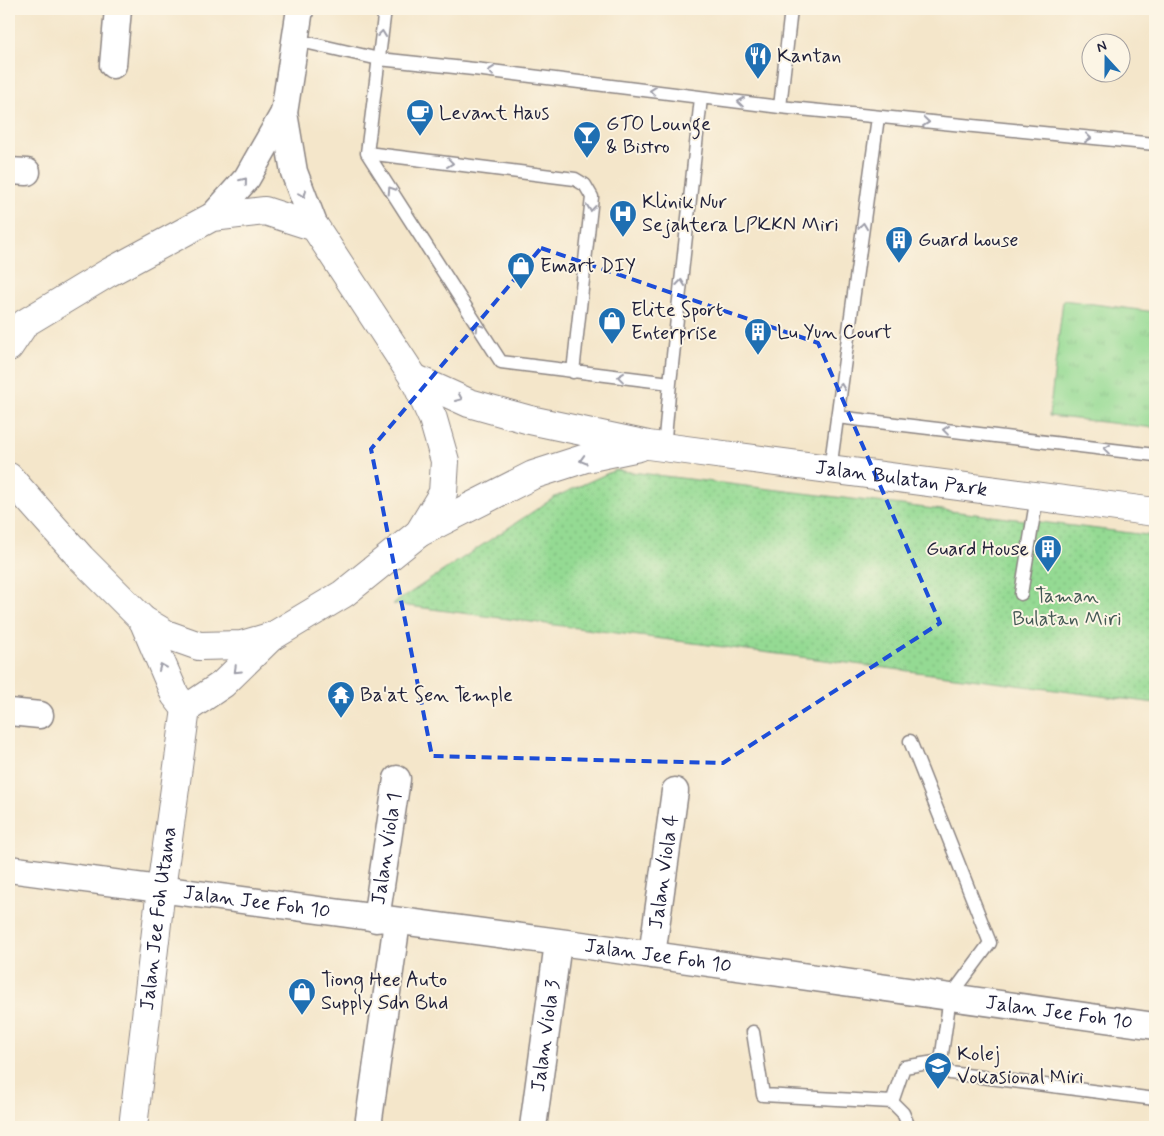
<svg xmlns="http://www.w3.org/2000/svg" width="1164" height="1136" viewBox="0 0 1164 1136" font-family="Mynerve,sans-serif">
	<defs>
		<pattern id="grass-tufts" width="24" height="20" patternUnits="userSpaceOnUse" patternTransform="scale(1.25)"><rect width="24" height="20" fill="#94da93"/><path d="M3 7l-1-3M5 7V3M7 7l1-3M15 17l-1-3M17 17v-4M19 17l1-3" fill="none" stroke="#7fbb80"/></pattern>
		<pattern id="park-dots" width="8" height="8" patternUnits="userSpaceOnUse" patternTransform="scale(1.25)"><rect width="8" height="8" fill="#94da93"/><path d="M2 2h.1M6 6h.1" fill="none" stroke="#7fbb80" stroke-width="1.8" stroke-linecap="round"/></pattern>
	</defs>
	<rect width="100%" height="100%" fill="#fcf5e5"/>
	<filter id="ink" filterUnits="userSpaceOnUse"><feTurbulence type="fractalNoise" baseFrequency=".02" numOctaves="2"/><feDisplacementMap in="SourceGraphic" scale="10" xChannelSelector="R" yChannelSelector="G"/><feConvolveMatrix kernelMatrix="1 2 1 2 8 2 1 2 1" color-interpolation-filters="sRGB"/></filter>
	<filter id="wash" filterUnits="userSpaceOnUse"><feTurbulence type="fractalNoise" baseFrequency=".0096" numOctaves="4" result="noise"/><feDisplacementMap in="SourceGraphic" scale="20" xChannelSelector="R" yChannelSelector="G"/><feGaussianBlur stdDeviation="1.12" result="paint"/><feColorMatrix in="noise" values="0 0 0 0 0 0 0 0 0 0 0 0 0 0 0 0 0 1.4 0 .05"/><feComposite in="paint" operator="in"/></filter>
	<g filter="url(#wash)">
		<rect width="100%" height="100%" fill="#f4e6ca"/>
		<path fill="url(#grass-tufts)" stroke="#5b7e67" d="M1063,300L1155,312V428L1049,416Z"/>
		<path fill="url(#park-dots)" stroke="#5b7e67" d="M615,470L1155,536V703L393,604L555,497Z"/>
	</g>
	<g filter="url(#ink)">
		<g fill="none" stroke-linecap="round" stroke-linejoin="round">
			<defs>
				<path id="lane" d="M385,9L367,153L501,362L670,383
					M296,40L379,59L483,70L780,107L1155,144
					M780,107L791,9
					M367,153L575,179L585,185L592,197L573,372
					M837,417L1155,455
					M664,448L670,383L701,98
					M830,470L878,117
					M1021,594L1037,496
					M910,741L990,943L950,997L941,1061L950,1073L1155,1099
					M753,1032L763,1095L892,1102
					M909,1127L903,1113L892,1102L904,1067L941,1061"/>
				<g id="street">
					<path d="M300,9L284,113L294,172L315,227"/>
					<path d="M113,65L118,9"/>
					<path d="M9,171L27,172"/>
					<path d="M212,217L247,178L284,113"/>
					<path d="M9,712L40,715"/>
					<path id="s1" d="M9,869L589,946L1155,1026"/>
					<path id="s2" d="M376,919L397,779"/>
					<path id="s3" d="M652,955L675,791"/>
					<path d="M370,1127L369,1119L397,922"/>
					<path id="s4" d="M533,1127L558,943"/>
				</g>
				<g id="secondary">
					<path d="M9,347L25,323L108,273L212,217L265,211L315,227L414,378L433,419L445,461L443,493L419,533L343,594L273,636L242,645L199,646L168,635L143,620L81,558L9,477"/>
					<path id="s5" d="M414,378L469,403L530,420L648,445L1155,512"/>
					<path d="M419,533L533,475L586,458L639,447"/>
					<path d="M143,620L175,695L186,709"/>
					<path d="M186,709L223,684L271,637"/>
					<path id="s6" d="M133,1127L161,889L186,709"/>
				</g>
			</defs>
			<use href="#lane" stroke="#8b8482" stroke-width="15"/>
			<use href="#street" stroke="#8b8482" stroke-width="29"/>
			<use href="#secondary" stroke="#8b8482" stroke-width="30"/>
			<use href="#lane" stroke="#fff" stroke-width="12"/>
			<use href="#street" stroke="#fff" stroke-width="26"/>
			<use href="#secondary" stroke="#fff" stroke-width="28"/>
		</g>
		<defs><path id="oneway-chevron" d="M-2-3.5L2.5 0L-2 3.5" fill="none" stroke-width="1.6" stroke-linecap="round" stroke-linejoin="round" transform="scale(1.25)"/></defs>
		<g stroke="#9c9ca7">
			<use href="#oneway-chevron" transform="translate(382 34) rotate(-83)"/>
			<use href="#oneway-chevron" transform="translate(491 71) rotate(-173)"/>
			<use href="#oneway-chevron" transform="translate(653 91) rotate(-173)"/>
			<use href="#oneway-chevron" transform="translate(741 102) rotate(-173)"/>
			<use href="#oneway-chevron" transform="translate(926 122) rotate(6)"/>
			<use href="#oneway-chevron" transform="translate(1088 138) rotate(6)"/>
			<use href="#oneway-chevron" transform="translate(450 163) rotate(7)"/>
			<use href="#oneway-chevron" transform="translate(244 181) rotate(-51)"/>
			<use href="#oneway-chevron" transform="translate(391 190) rotate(-123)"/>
			<use href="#oneway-chevron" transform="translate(303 194) rotate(69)"/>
			<use href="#oneway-chevron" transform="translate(591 208) rotate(96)"/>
			<use href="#oneway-chevron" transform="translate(863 226) rotate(-82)"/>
			<use href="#oneway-chevron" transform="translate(681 283) rotate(-84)"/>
			<use href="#oneway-chevron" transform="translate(479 327) rotate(-123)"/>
			<use href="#oneway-chevron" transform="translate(621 377) rotate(-173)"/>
			<use href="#oneway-chevron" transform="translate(841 387) rotate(-82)"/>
			<use href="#oneway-chevron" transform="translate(459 398) rotate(25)"/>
			<use href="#oneway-chevron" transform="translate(946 430) rotate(-173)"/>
			<use href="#oneway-chevron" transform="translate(1107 449) rotate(-173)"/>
			<use href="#oneway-chevron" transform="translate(583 460) rotate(164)"/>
			<use href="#oneway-chevron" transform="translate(162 667) rotate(-113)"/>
			<use href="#oneway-chevron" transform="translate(237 670) rotate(136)"/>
		</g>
	</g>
	<path fill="none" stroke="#1d4ed8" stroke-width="4" stroke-dasharray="10 6" stroke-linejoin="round" d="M541,248L818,343L940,623L723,763L432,756L371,449Z"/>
	<defs>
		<symbol id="restaurant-pin" viewBox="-11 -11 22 30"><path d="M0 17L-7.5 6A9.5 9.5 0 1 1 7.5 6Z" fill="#1f6fb2" stroke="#fcf5e5"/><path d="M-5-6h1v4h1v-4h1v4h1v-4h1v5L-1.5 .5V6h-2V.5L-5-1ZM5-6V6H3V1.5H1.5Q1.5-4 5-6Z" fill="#fff"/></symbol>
		<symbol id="cafe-pin" viewBox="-11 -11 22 30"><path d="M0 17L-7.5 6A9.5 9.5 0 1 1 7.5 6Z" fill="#1f6fb2" stroke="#fcf5e5"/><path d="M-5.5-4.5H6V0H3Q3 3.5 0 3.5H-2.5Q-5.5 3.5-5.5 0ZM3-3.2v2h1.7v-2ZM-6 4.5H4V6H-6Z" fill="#fff"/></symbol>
		<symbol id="bar-pin" viewBox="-11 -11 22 30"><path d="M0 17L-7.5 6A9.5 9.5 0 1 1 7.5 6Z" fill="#1f6fb2" stroke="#fcf5e5"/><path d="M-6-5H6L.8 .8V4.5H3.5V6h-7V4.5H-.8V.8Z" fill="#fff"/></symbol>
		<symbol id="hospital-pin" viewBox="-11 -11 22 30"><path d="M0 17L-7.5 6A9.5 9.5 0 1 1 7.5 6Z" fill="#1f6fb2" stroke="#fcf5e5"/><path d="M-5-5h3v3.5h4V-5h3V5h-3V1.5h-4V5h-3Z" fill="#fff"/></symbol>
		<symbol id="building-pin" viewBox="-11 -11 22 30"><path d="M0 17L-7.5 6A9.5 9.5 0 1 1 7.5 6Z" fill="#1f6fb2" stroke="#fcf5e5"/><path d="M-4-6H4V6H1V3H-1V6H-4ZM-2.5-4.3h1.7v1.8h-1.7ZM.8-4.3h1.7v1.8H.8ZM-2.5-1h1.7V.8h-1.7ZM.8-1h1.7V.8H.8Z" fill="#fff"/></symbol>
		<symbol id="shop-pin" viewBox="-11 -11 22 30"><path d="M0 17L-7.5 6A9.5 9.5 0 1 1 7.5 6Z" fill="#1f6fb2" stroke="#fcf5e5"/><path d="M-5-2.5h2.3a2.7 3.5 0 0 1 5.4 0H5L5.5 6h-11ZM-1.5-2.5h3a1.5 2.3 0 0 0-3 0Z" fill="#fff"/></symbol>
		<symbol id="temple-pin" viewBox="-11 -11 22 30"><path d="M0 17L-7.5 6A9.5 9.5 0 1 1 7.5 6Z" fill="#1f6fb2" stroke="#fcf5e5"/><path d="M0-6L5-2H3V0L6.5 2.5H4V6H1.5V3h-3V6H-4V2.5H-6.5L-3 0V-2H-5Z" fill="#fff"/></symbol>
		<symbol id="school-pin" viewBox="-11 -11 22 30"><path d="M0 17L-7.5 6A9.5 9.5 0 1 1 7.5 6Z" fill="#1f6fb2" stroke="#fcf5e5"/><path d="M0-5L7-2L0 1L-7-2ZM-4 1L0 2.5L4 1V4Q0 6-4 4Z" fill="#fff"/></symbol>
	</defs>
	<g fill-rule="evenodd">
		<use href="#restaurant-pin" x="742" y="40" width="32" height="43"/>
		<use href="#cafe-pin" x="404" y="97" width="32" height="43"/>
		<use href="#bar-pin" x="571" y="119" width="32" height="43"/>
		<use href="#hospital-pin" x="607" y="198" width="32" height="43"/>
		<use href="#building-pin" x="883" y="224" width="32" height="43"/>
		<use href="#shop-pin" x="505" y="250" width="32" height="43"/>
		<use href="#shop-pin" x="596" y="305" width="32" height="43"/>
		<use href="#building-pin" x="742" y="316" width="32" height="43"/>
		<use href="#building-pin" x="1032" y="533" width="32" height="43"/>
		<use href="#temple-pin" x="325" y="679" width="32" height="43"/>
		<use href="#shop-pin" x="286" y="976" width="32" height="43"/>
		<use href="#school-pin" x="922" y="1050" width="32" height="43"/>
	</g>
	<g text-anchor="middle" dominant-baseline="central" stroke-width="4" stroke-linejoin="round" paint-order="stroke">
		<g font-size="20" fill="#22223b" stroke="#fcf5e5" text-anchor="start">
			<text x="777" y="56">Kantan</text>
			<text x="439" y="113">Levant Haus</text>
			<text x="606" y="124">GTO Lounge<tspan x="606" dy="23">&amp; Bistro</tspan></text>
			<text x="642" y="202">Klinik Nur<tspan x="642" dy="23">Sejahtera LPKKN Miri</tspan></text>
			<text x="918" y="240">Guard house</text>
			<text x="540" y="266">Emart DIY</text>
			<text x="631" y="310">Elite Sport<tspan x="631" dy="23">Enterprise</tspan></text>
			<text x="777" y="332">Lu Yun Court</text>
			<text x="1029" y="549" text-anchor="end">Guard House</text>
			<text x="360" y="695">Ba'at Sen Temple</text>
			<text x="321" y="980">Tiong Hee Auto<tspan x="321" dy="23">Supply Sdn Bhd</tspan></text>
			<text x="957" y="1054">Kolej<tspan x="957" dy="23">Vokasional Miri</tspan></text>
		</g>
		<g font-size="20" fill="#22223b" stroke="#fcf5e5">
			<text stroke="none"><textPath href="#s5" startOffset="500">Jalan Bulatan Park</textPath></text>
			<text stroke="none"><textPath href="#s2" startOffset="71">Jalan Viola 1</textPath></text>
			<text stroke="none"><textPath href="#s3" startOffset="84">Jalan Viola 4</textPath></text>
			<text stroke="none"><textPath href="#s1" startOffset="250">Jalan Jee Foh 10</textPath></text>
			<text stroke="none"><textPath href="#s6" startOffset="210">Jalan Jee Foh Utama</textPath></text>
			<text stroke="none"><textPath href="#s1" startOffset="655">Jalan Jee Foh 10</textPath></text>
			<text stroke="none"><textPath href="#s1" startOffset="1060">Jalan Jee Foh 10</textPath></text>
			<text stroke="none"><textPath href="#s4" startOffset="92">Jalan Viola 3</textPath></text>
		</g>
		<g font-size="20" fill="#445955" stroke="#fcf5e5">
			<text x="1067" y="596">Taman<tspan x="1067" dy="23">Bulatan Miri</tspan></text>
		</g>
	</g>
	<rect width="1164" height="1136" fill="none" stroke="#fcf5e5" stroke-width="30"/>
	<g transform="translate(1106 58) rotate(339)"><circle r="24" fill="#fcf5e5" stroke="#a5a1a1"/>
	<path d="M0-4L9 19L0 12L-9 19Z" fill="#1f6fb2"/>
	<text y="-8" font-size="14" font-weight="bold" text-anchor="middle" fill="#22223b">N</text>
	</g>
</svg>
